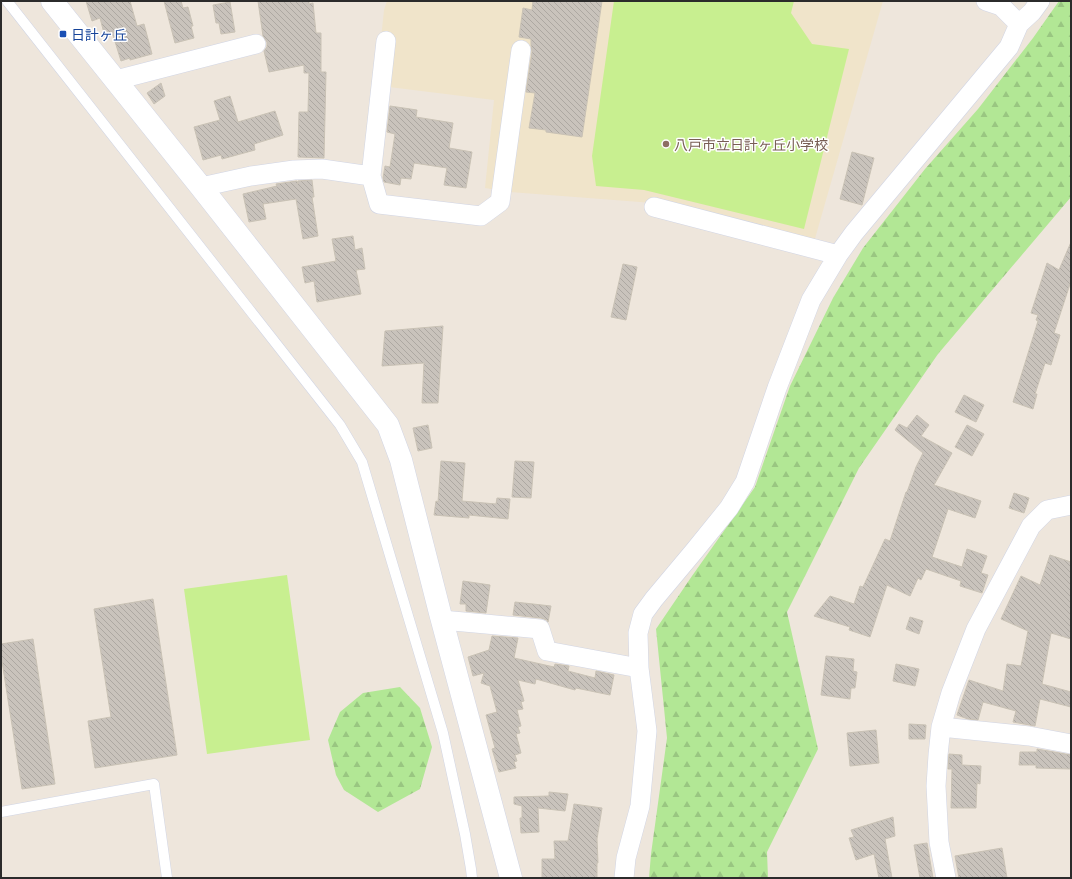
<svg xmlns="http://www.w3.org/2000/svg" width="1072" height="879" viewBox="0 0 1072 879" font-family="Barlow,'Noto Sans JP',sans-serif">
	<defs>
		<pattern id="forest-firs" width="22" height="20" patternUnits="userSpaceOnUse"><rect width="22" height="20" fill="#b2e795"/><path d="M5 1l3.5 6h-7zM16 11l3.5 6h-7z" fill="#99c681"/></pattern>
		<pattern id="building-back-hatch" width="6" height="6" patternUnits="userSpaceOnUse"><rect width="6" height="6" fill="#c9c3bc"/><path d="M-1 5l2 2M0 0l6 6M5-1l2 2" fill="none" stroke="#ada8a2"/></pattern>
	</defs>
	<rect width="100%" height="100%" fill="#eee6dc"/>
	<path fill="#f0e4ca" d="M387,1H883L814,242L653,203L510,192L485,188L494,100L389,87L380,48L384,10Z"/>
	<path fill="url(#forest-firs)" d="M1059,1H1071V197L938,354L859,468L787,612L818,749L767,852L768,878H649L651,854L667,738L656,629L692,576L755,487L790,386L833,298L863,248L925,169L978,109L1033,38Z
		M400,687L420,708L432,747L420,789L378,812L344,790L336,775L328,740L340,712L363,693Z"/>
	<path fill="#c8ef90" d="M614,1H794L791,13L812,44L849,49L804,229L644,190L596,186L592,156Z
		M287,575L310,740L207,754L184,589Z"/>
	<path fill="url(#building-back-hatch)" stroke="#c9c2b5" d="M86,1H130L137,26L144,24L152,54L130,60V58L121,61L113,35L105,37L100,18L92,21Z
		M164,1H181L183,8L188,7L193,26H191L194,38L175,43Z
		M258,1H309V4L313,3L316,33H321V72H326L324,158L298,157L299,112H308L309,73H304V65L269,72L264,51L267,47V42L263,36Z
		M533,1H602L582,137L546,132V130L529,128L535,93L526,92L532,52L531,45V39L519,37L523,8L532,10Z
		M230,2L235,32L221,34L219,23H216L213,5Z
		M161,83L165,96L154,104L147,93Z
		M230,96L238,122L275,111L283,135L254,144L255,150L222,159L221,155L203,160L194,127L220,120L214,101Z
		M390,106L417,110L416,117L453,123L449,148L472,152L466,188L444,185L447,168L414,163L411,179L401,178L400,185L384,182L383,178L385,166L390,167L395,134L387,132Z
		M852,152L874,158L862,205L840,199Z
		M312,180L314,197H312L318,236L303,239L296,199L263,204L266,219L249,222L243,194L277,186L276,184L297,181L298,184V181Z
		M353,236L355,250L362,248L365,269L356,270L361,294L317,302L314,281L305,283L302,267L336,261L332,239Z
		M1071,242V281L1054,333L1060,335L1051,365L1045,363L1035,394H1037L1033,409L1013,402L1038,321L1036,320L1038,315L1031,313L1047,263L1059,270Z
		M623,264L637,267L626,320L611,317Z
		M443,326L438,403H422L424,363L382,366L385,331Z
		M964,395L984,405L976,422L955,412Z
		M917,415L929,425L921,436L952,453L934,485L981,501L975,518L948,509L932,557L962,567L967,549L987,556L981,573L988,575L982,593L960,586L961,581L926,569L921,580L918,578L910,596L887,585L870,637L849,630L850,627L814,616L830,596L854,604L860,586L863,587L885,539L890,541L906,492H907L916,467L923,453L895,430L899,424L907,428Z
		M428,425L432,448L418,451L413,428Z
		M967,425L984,434L972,456L955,447Z
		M441,461L465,463L462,501L496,504L497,498L510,499L508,519L469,515V518L434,515L436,501L438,502Z
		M515,461L534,462L531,498L512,497Z
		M1014,493L1029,498L1024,513L1009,508Z
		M1050,555L1071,562V639L1051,633L1042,684L1071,692V707L1040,699L1035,726L1013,722L1016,711L983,702L978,720L968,719L957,715L969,680L1003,691L1007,664L1021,666L1028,631L1001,619L1021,576L1040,585Z
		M463,581L490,585L486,613L466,611V604H460Z
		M153,599L177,755L95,768L88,721L111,717L94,609Z
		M515,602L551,606L548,622L547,620L541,618L513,615Z
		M910,617L923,621L919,634L906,629Z
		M492,636L518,638L514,658L554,667L555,664L569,666L568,671L595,678L596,671L614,675L610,695L576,688L575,690L536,679L535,684L518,680L524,701L521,702L523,709L517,710L521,726L518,727L520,733L516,734L521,753L515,755L517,761L514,762L516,768L499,772L492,749L495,748L486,715L497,712L490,686L481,683L484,673L473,676L468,657L489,650Z
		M33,639L55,784L22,789L1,655V644Z
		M826,656L854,659L853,671L857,672L855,688H851L850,699L821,695Z
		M896,664L919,669L915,686L893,681Z
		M909,724L926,725L925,739H909Z
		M876,730L879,763L850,766L847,733Z
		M1037,749L1071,755V769L1036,768V765H1019L1020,752H1037Z
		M949,754L962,755V765L981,766L980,784L977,783L976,808H951L952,769H948Z
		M549,792L568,794L565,811L538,808L539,832L521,833L520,818H522V806L514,804V797L549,796Z
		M574,804L602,808L597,839L598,863H597V878H542V859H555L554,841H568Z
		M893,817L895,836L885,839L892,878H879L874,854L856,860L849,838L854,837L851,830Z
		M927,843L933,878H920L914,845Z
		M1002,848L1007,878H959L955,856Z"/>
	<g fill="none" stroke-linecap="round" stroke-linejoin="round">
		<defs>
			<path id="service" d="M7,1L340,425L362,462L443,733L465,834L471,869L472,878
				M1,812L154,784L167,878"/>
			<path id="minor" d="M986,1L1001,6L1019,24
				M116,80L256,44
				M371,176L386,41
				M201,187L251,176L294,170L322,169L371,176L379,204L481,216L500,202L521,50
				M654,207L838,255
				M442,620L540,629L547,651L639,668
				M941,727L1029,736L1071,744
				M624,878L626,858L640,806L647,731L639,668L638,633L643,614L654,599L695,550L729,508L745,482L777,388L811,300L838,255L854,233L1009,47L1019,24L1032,12L1040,1
				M946,878L939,842L936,786L938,755L941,727L951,693L976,629L1031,526L1047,510L1071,505"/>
			<path id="tertiary" d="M52,1L201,187L388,425L401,460L440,613L511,878"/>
		</defs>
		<use href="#service" stroke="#d1d5e4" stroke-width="11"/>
		<use href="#minor" stroke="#d1d5e4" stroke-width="20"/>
		<use href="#tertiary" stroke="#d1d5e4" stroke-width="23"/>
		<use href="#service" stroke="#fff" stroke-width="10"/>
		<use href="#minor" stroke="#fff" stroke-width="19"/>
		<use href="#tertiary" stroke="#fff" stroke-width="22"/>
	</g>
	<rect fill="#1a4fb4" stroke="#fff" stroke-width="1.5" x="59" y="30" width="8" height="8" rx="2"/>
	<circle fill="#8d6e63" stroke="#fff" stroke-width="1.5" cx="666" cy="144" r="4"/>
	<g text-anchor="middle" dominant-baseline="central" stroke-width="3" stroke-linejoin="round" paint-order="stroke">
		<g font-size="14" fill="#164399" stroke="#fff" text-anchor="start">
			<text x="71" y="34">日計ヶ丘</text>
		</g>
		<g font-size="14" fill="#785e54" stroke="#fff" text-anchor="start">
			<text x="674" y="144">八戸市立日計ヶ丘小学校</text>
		</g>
	</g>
	<rect width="1072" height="879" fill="none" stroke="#2b2b2b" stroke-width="4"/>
</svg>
